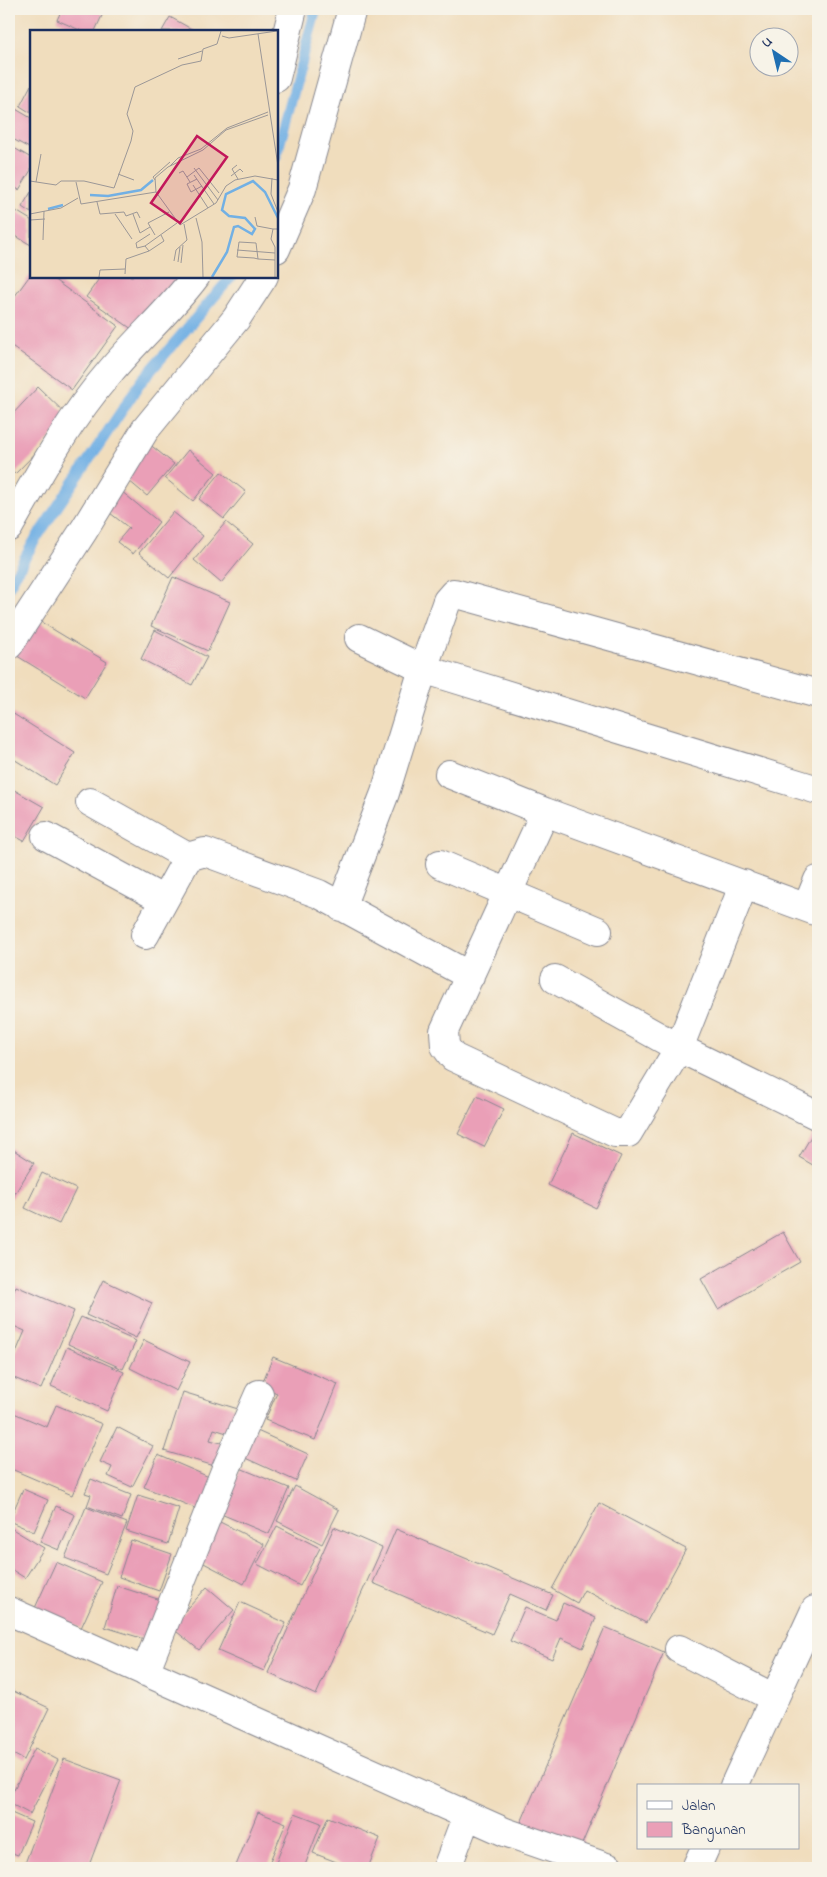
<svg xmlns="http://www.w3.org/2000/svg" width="827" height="1877" viewBox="0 0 827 1877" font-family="'Indie Flower',sans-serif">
	<rect width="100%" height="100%" fill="#f7f3e8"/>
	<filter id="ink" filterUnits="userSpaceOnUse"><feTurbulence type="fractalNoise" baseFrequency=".02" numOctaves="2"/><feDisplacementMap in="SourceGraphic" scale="10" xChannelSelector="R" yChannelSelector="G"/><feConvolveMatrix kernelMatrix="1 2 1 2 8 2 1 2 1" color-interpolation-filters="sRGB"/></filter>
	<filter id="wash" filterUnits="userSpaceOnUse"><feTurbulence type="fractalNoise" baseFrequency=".0096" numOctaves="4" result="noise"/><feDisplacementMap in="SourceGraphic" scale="20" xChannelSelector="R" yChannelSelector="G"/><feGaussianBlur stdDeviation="1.12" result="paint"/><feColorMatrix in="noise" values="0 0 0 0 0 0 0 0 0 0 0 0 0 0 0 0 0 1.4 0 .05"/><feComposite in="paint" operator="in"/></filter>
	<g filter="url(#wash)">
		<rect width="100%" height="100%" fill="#f0ddbd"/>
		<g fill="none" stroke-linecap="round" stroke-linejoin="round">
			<path stroke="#72b0e4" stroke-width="11" d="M276,157L316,9
				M9,586L35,540L141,382L232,276"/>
		</g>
		<g id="blocks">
			<path fill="#ea9fb7" d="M62,9H105L95,31H82L57,20Z
				M170,17L195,31H162Z
				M31,85V113L20,106Z
				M14,108L31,118V149L9,137V117Z
				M9,145L31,158V170L19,190L9,184Z
				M31,192V213L22,207Z
				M16,211L31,220V245L9,232V223Z
				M31,274V276H49L118,326L72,390L9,344V304Z
				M101,276H180L139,334L86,297Z
				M38,387L70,418L15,474L9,468V418Z
				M148,443L174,464L147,496L122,475Z
				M188,450L216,473L193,501L165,478Z
				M221,472L246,492L224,519L199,499Z
				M121,491L159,522L133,554L117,542L129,528L105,509Z
				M173,512L203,536L169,578L139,553Z
				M226,522L253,544L221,583L194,560Z
				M173,577L230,602L208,651L151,626Z
				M36,619L107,662L85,698L14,654Z
				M155,630L207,657L192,685L141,659Z
				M12,713L75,753L55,785L9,756V718Z
				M9,787L44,807L24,841L9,833Z
				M477,1096L504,1109L484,1147L458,1134Z
				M573,1133L621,1156L596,1208L548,1185Z
				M813,1133L818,1137V1168L799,1157Z
				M9,1147L34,1163L12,1198L9,1196Z
				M42,1173L76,1189L59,1224L25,1208Z
				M783,1232L800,1262L718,1309L701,1279Z
				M103,1280L152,1303L136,1338L86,1315Z
				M16,1286L74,1311L41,1389L9,1376V1369L25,1331L9,1324V1303Z
				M81,1317L136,1341L123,1369L68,1344Z
				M144,1340L190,1362L176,1391L130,1368Z
				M67,1347L124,1372L107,1411L51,1386Z
				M273,1357L338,1384L315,1440L265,1420L277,1393L261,1386Z
				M183,1392L238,1409L230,1434L214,1429L210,1440L225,1444L218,1467L164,1451Z
				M56,1405L102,1424L72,1495L9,1468V1411L47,1427Z
				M117,1427L153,1446L132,1487L108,1476L112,1467L100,1462Z
				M255,1430L308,1454L296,1481L243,1457Z
				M158,1455L216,1480L202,1511L144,1487Z
				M240,1468L289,1488L269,1534L221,1514Z
				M91,1479L131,1495L122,1519L87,1506L91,1495L85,1493Z
				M295,1486L339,1510L322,1544L277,1521Z
				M23,1489L48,1500L34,1532L9,1521Z
				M138,1495L179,1508L168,1544L126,1531Z
				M599,1503L686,1549L646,1623L584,1590L577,1603L552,1589Z
				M56,1506L75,1515L59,1550L40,1542Z
				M86,1507L127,1523L106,1574L65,1558Z
				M220,1522L264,1544L244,1584L200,1561Z
				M277,1526L320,1548L300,1586L257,1564Z
				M9,1527L44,1548L25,1578L9,1568Z
				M334,1527L382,1548L316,1695L268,1673Z
				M396,1529L553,1595L546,1610L510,1594L492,1634L373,1583Z
				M131,1540L172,1554L159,1591L119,1577Z
				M56,1562L102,1582L81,1628L35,1608Z
				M117,1586L164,1601L151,1641L105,1627Z
				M207,1587L234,1610L199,1650L171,1627Z
				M240,1602L286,1623L264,1671L218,1651Z
				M563,1603L596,1618L583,1648L561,1638L552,1659L510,1641L525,1607L556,1620Z
				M605,1627L664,1652L579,1851L520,1825Z
				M9,1689L49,1708L24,1760L9,1752Z
				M35,1748L58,1760L30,1814L9,1803V1799Z
				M64,1759L121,1780L88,1868H30L24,1866Z
				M9,1812L32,1822L18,1855L9,1852Z
				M258,1812L286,1823L267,1868H235Z
				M295,1813L321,1823L304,1868H274Z
				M328,1817L380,1838L368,1868H352L313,1853Z"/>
		</g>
	</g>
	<g filter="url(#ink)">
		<use href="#blocks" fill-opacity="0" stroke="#86868e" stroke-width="1"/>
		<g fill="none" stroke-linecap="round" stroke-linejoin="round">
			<defs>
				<path id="minor" d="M276,78L293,9
					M276,249L302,189L352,9
					M9,527C39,474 69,419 109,373C137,339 170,311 196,276
					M359,638L423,669L818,790
					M9,645L84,530L145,430L236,319L264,276
					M449,774L545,812L818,912
					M90,802L188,857
					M545,812L444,1031L445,1046L453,1057L615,1133H628L679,1048L744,884
					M46,836L164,900
					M440,864L598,931
					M341,907L385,793L423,669L447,601L454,593L818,694
					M807,907L818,880
					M145,935L188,857L205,852L319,894L470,976
					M555,979L679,1048L818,1116
					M9,1611L505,1832L609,1868
					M679,1649L774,1698
					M145,1672L225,1471L259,1394
					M734,1786L815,1610
					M447,1868L467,1815
					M696,1868L705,1848"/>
			</defs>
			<use href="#minor" stroke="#86868e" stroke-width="30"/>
			<use href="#minor" stroke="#fff" stroke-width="28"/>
		</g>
	</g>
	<g transform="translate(30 30)">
		<rect width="248" height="248" fill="#f0ddbd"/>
		<path fill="none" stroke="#72b0e4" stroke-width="2.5" d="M60,165L78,166L111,160L123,150M18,179L33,175M182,247L197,222L204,197L208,196L222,204L225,199L215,188L199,186L192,180L196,164L223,151L235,162L248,188"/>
		<path fill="none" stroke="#9b9797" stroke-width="1" d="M228,4L248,136M192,6L199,8L247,1M148,29L172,21M207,135L202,139L208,149M140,136L148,128L171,119L197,98L238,82M164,138L188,170M149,143L153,141L160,152M88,144L104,150M164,145L184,174M201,146L210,139L213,142M157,147L169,138L189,163M242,148L241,164L248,182M167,149L157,154L161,162L172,156M125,150L123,147L140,132M0,151L26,155L31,151H54L84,158L101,111L103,101L97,84L105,57L152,35L171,31L173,19L187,14L191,1M6,152L11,124M46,152L51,174L126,162L150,195L186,173L196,156L205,150L225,146L248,150M163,155L178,178M126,162L125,148L138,137L173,120L196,100L238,85M67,172L70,184L94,182L96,186L107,182L110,188M0,184L31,178L48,168M85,184L102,209M103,184L110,203L120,197M225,187L227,196L243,199M166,188L172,212L173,247M0,190L15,189M120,204L106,213L107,218L115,216L147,193M125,205L118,193L139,182M13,210L14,181M115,216L119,221L134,211L131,205M207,220L245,223M228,229L226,213L209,212L207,227H208L224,228L228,229L245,230M144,231L146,220L157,210L154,194M148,232L150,217M151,233L153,215M95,244L96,229L119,221M69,247L70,240L95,239M245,247V217L241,209L243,199H248"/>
		<path fill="#c2185b" fill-opacity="0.15" stroke="#c2185b" stroke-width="2.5" d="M167,106L197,127L150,193L121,173Z"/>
		<rect width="248" height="248" fill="none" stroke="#1b2f5e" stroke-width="2.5"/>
	</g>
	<rect width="827" height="1877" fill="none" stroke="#f7f3e8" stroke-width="30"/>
	<rect x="637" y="1784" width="162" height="65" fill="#f7f3e8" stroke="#9fa5b1"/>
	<rect x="647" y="1801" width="25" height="8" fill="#ffffff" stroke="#9fa5b1"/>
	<text x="682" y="1810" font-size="15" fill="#1b2f5e">Jalan</text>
	<rect x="647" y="1822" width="25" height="15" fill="#ea9fb7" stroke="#9fa5b1"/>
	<text x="682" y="1834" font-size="15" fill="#1b2f5e">Bangunan</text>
	<g transform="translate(774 52) rotate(325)"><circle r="24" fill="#f7f3e8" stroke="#9fa5b1"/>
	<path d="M0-4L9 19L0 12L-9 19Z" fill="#1f6fb2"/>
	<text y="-8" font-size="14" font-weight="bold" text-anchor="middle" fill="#1b2f5e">U</text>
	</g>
</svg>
